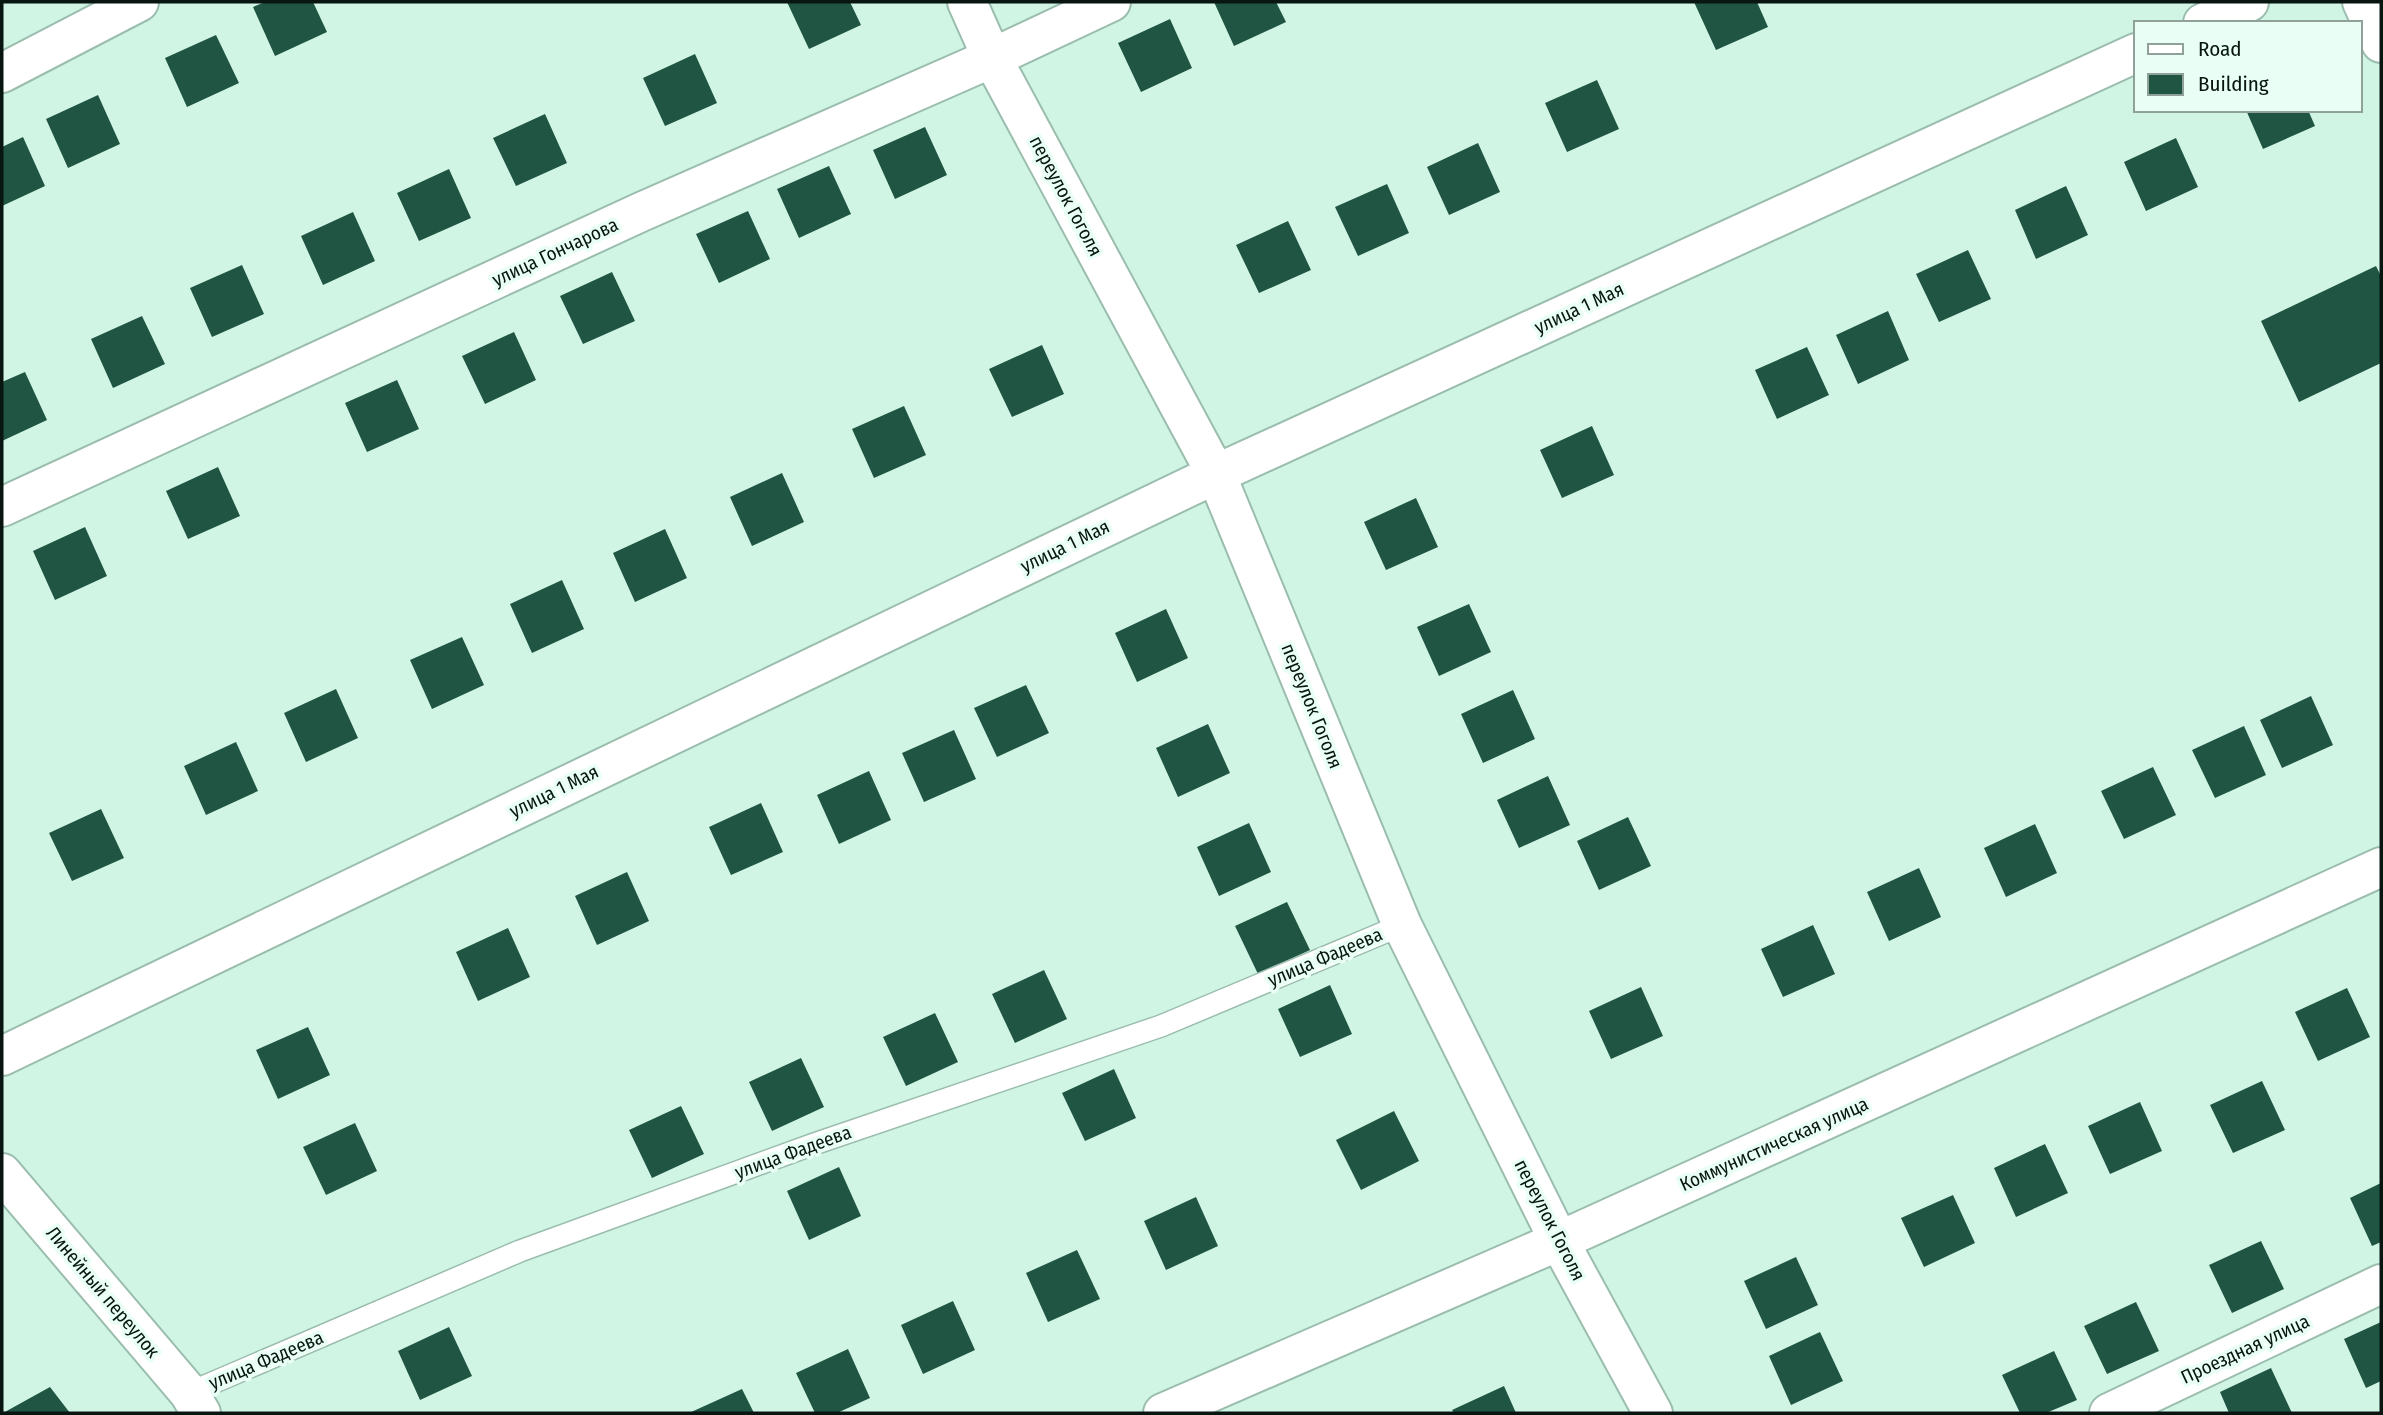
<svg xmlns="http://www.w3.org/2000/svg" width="2383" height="1415" viewBox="0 0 2383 1415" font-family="'Fira Sans Condensed',sans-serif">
	<rect width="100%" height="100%" fill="#d1f5e5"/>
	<path fill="#1f5542" d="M265,2H313L327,32L275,56L253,7Z
		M787,2H850L861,25L809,49Z
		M1214,2H1276L1286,22L1234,46Z
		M1694,2H1757L1768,27L1716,50Z
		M1170,19L1192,68L1141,92L1118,43Z
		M216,35L239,83L187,107L165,58Z
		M695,54L717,103L665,126L643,78Z
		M1597,80L1619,129L1567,152L1545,103Z
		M98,95L120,144L68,168L46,119Z
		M2246,110H2308L2315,126L2263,149Z
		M545,114L567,163L516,186L493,138Z
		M925,127L947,175L895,199L873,150Z
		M23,137L45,186L2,206V147Z
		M2176,138L2198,187L2146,211L2124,162Z
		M1478,143L1500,192L1449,215L1427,167Z
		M829,166L851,214L799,238L777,189Z
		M449,169L471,218L419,241L397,193Z
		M1387,184L1409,233L1358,256L1335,207Z
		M2066,186L2088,235L2036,259L2015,210Z
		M748,211L770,259L719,283L696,234Z
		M353,212L375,261L323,285L301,236Z
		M1288,221L1311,270L1259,293L1236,245Z
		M1968,250L1991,299L1939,322L1916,274Z
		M242,265L264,314L212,337L190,288Z
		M2376,266L2381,276V363L2299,402L2261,321Z
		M612,272L635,321L583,344L560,296Z
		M1888,311L1909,360L1858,384L1836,335Z
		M142,316L165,364L113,388L91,339Z
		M514,332L536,380L485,404L462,356Z
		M1042,345L1064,394L1012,417L989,369Z
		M1807,347L1829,395L1777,419L1755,370Z
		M25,372L47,420L2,441V382Z
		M397,380L419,429L367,452L345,403Z
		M904,406L926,455L874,478L852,429Z
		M1592,426L1614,475L1562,498L1540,450Z
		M218,467L240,516L188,539L166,491Z
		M782,473L804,522L752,546L730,497Z
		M1416,498L1438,547L1386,570L1364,522Z
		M85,527L107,576L55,600L33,551Z
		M665,529L687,578L635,602L613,553Z
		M562,580L584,629L532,653L510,604Z
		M1469,604L1491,652L1439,676L1417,627Z
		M1166,609L1188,658L1137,682L1115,633Z
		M462,637L484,685L432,709L410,660Z
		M1026,685L1049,733L997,757L974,708Z
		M336,689L358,738L306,762L284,713Z
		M1513,690L1535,739L1483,763L1461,714Z
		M2311,696L2333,745L2282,768L2260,720Z
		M1208,724L1230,773L1178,797L1156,748Z
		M2244,726L2266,775L2215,798L2192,750Z
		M954,730L976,779L924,802L902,753Z
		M236,742L258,791L206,815L184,766Z
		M2153,767L2176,815L2124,839L2101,791Z
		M869,771L891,820L839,844L817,795Z
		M1548,776L1570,825L1519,848L1497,800Z
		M761,803L783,852L731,875L709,827Z
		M101,809L124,858L72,881L49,833Z
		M1628,817L1651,866L1599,890L1577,841Z
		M1249,823L1271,872L1219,896L1197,847Z
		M2035,824L2057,873L2006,897L1984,848Z
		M1919,868L1941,917L1889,941L1867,892Z
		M627,872L649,921L597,945L575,896Z
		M1287,902L1310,950L1258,974L1235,926Z
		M1813,925L1835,974L1783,997L1761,949Z
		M508,928L530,977L478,1001L456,952Z
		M1044,970L1067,1019L1015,1043L992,994Z
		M1330,985L1352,1034L1300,1057L1278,1009Z
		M1641,987L1663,1036L1611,1059L1589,1011Z
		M2347,988L2370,1037L2318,1061L2295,1012Z
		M935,1013L958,1062L906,1086L883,1037Z
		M308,1027L330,1075L278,1099L256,1050Z
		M801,1058L824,1107L772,1131L749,1082Z
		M1114,1069L1136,1118L1085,1141L1062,1093Z
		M2262,1081L2285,1130L2233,1153L2210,1105Z
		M2140,1102L2162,1151L2110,1174L2088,1126Z
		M681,1106L704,1154L652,1178L629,1130Z
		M1394,1111L1419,1161L1361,1190L1336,1140Z
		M355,1123L377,1171L326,1195L303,1147Z
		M2045,1144L2068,1193L2016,1217L1994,1168Z
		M839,1167L861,1216L809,1240L787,1191Z
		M2381,1183V1242L2372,1246L2350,1198Z
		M1953,1195L1975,1243L1924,1267L1901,1218Z
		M1196,1197L1218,1246L1166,1270L1144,1221Z
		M2261,1241L2284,1289L2232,1313L2209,1265Z
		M1077,1250L1100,1299L1048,1322L1026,1273Z
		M1796,1257L1818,1305L1766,1329L1744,1281Z
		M953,1301L975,1350L923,1374L901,1325Z
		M2136,1302L2159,1351L2107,1374L2084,1326Z
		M2381,1322V1381L2366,1388L2344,1339Z
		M449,1327L472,1376L420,1400L398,1351Z
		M1820,1332L1843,1381L1791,1405L1769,1356Z
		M848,1349L870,1398L837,1413H815L796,1373Z
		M2054,1351L2077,1400L2046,1413H2020L2002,1375Z
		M2271,1368L2292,1413H2229L2220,1392Z
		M1504,1386L1516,1413H1454L1452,1410Z
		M50,1387L70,1413H3Z
		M742,1389L754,1413H689Z"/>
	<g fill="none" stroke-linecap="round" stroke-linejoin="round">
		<defs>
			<path id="service" d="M189,1393L520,1251L814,1144L1161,1026L1402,925"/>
			<path id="minor" d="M967,2L992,58L1216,474L1402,925L1559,1241L1653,1413
				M2203,23L2249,2
				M2,73L139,2
				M2,507L641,212L992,58L1111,2
				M2,1056L1216,474L2136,53
				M2,1173L189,1393L201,1413
				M1163,1413L1559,1241L2381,867
				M2109,1413L2381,1284"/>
			<path id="secondary" d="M2362,2L2381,43"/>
		</defs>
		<use href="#service" stroke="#9abdae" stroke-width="24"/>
		<use href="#minor" stroke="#9abdae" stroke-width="42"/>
		<use href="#secondary" stroke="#9abdae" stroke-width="42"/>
		<use href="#service" stroke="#fff" stroke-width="21"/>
		<use href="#minor" stroke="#fff" stroke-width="38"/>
		<use href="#secondary" stroke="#fff" stroke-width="38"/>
	</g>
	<g text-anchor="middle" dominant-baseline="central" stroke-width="7" stroke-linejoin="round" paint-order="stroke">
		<g font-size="19" fill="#081510" stroke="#e9fff5">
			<text transform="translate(1066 196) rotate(62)">переулок Гоголя</text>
			<text transform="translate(555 252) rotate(-25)">улица Гончарова</text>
			<text transform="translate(1579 308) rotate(-25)">улица 1 Мая</text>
			<text transform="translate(1065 546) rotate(-26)">улица 1 Мая</text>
			<text transform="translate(1312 706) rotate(68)">переулок Гоголя</text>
			<text transform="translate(554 791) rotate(-26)">улица 1 Мая</text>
			<text transform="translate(1325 957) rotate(-23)">улица Фадеева</text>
			<text transform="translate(1774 1144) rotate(-24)">Коммунистическая улица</text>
			<text transform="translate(793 1152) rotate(-20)">улица Фадеева</text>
			<text transform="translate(1550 1220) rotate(63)">переулок Гоголя</text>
			<text transform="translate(103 1292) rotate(50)">Линейный переулок</text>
			<text transform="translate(2245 1349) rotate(-25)">Проездная улица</text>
			<text transform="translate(266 1360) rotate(-23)">улица Фадеева</text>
		</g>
	</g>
	<rect width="2383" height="1415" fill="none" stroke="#081510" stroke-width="7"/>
	<rect x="2134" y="21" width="228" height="91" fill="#e9fff5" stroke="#8fa199" stroke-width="2"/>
	<rect x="2148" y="44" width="35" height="10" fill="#ffffff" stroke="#8fa199" stroke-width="2"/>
	<text x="2198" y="56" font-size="21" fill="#081510">Road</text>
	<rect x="2148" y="74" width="35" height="21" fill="#1f5542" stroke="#8fa199" stroke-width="2"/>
	<text x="2198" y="91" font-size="21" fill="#081510">Building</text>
</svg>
